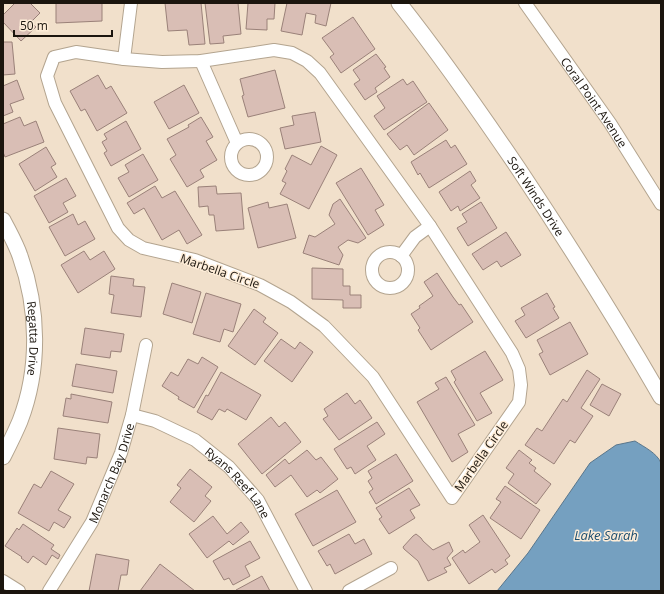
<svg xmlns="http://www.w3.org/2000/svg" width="664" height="594" viewBox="0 0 664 594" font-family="'Open Sans',sans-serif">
	<rect width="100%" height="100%" fill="#f1e0cb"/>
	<path fill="#75a0c0" stroke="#5a768b" d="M635,441C644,447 657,453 661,463V591H497L528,553L590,463L616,445Z"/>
	<path fill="#d9beb5" stroke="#9a8179" d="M15,3H30L40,13L31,22L36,27L21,41L3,22V15Z
		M56,3H102V21L56,23Z
		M165,3H201L205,44L189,45L187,30L168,31Z
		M205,3H238L241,34L223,36L224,43L210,44Z
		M248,3H275L274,19H267V30L246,29Z
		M287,3H331L326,26L315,23L316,15L306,13L302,35L281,31Z
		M353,17L375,49L341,73L330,57L334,54L322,38Z
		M3,42H12L15,74L3,75Z
		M376,54L386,67L384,68L390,77L375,88L377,92L365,100L354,84L360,80L353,70Z
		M275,70L285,108L248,117L242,96L244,95L240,79Z
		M98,75L106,89L111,86L127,113L97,131L85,109L81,111L70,91Z
		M403,79L407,85L413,81L427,102L384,130L374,116L385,108L377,96Z
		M17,80L24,99L10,104L13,112L3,116V86Z
		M184,85L199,113L169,129L154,102Z
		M429,103L448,130L414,155L407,145L400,150L387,134Z
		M315,112L321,142L285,149L280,128L294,125L292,116Z
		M20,117L24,126L36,121L44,142L5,157L3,152V124Z
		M201,117L213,137L206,141L217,160L200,170L204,177L187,187L170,159L176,155L167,139L189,127L188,125Z
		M126,121L141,149L111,166L104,153L107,151L102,142L107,139L104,134Z
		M446,140L451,148L455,145L467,164L429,188L420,173L418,175L411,162Z
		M321,146L337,155L309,209L280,194L286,183L282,181L287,171L285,169L292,155L311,165Z
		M46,147L56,164L51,167L57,177L35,191L19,164Z
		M143,154L158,180L129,197L118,178L129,172L125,165Z
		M361,168L384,205L375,210L384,225L368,235L336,183Z
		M470,171L476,181L471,185L480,198L460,211L458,206L451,211L439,192Z
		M66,178L76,196L63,203L68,212L49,223L34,196Z
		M155,186L162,198L175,191L202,235L187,244L179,230L162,240L144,208L134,214L127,203Z
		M216,186L217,194L241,193L244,229L216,231L214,215H209L208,206L199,207L198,187Z
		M340,199L366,238L358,243L348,240L338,247L343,255L339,265L303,253L309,235L315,237L335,224L329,215L333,204Z
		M268,202L269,208L287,204L296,238L258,248L248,208Z
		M481,202L497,228L468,246L457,228L467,222L462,214Z
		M73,214L78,225L85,221L95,239L65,256L49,227Z
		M506,232L521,255L501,267L497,261L483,270L472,254Z
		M84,251L90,260L104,251L115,269L78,293L61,265Z
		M312,268L343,269V286H350V295H361V308H343V300L312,299Z
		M437,273L453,297L459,305L461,304L473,322L431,350L418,330L420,328L411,314L420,308L419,306L433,296L424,282Z
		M111,276L134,279L133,286L145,287L141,317L111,313L114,295L109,294Z
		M172,283L201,292L192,323L163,314Z
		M206,293L241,304L233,332L224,329L220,342L193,334Z
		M547,293L555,307L553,308L559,318L526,338L515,321L525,315L521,308Z
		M254,309L266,318L263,322L278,333L255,365L228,346Z
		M570,322L588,354L550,375L539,354L543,352L537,340Z
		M85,328L124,334L121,352L111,351L110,358L81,354Z
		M281,339L295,349L300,342L313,352L292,382L264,361Z
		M485,351L503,380L480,393L492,413L477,421L454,382L456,380L451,371Z
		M202,357L218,367L194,408L178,399L179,397L162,386L171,372L178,376L188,359L198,364Z
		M76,364L117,371L113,393L72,386Z
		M587,370L600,379L581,408L593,416L575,443L570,440L554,464L525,445L537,428L542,431L563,399L567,402Z
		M221,372L261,395L246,420L227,409L225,412L219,409L212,420L197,412L206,395L208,396Z
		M446,377L475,425L458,434L468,452L452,462L417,402L439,389L435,383Z
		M602,384L621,394L609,416L590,405Z
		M347,393L355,404L360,400L372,418L339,440L323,419L328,416L324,409Z
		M71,394L112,402L108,423L63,416L66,398L71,399Z
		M271,417L279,427L285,422L301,442L262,474L238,444Z
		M377,422L385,434L367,446L376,460L355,474L351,467L347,469L334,449Z
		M58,428L100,434L97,458L87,457L86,464L54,459Z
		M307,450L316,460L321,457L338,479L320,493L317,490L307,497L291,475L275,487L266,475L285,459L289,464Z
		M519,450L532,460L529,463L536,468L534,471L551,484L536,504L508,483L514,474L506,468Z
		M396,454L413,481L376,504L369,492L373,489L368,481L372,478L368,471Z
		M190,469L212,487L205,496L211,501L194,522L170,502L181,488L177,485Z
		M51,471L74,484L58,510L71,517L64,528L54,522L49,531L18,513L34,484L41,488Z
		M505,486L540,510L521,539L490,518L501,502L496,499Z
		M409,488L420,505L410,510L415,518L389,534L379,519L382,517L376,508Z
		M337,490L356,522L313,546L295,514Z
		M483,515L510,556L505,560L508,564L495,573L492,569L469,584L452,558L463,550L465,553L480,542L469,525Z
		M213,516L227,534L241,522L249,532L233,545L229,541L207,558L189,534Z
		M23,524L54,545L51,549L60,555L58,559L52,555L46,565L33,556L28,563L21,558L22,557L5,546L17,528L19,530Z
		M349,534L355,544L364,539L372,554L335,574L330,564L327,566L318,551Z
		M416,534L421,538L423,541L433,550L449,542L453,551L447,558L451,565L444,568L447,572L428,581L418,561L404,549L403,547L413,536Z
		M250,541L260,558L245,566L250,576L233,585L229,578L224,580L213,561Z
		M96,554L129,560L127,575H121L118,591H89Z
		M160,564L195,591H140Z
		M262,576L270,591H237L236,590Z"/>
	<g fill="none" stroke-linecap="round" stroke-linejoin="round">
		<defs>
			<g id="minor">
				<path id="s1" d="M525,3L610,123L661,204"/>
				<path d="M274,50L292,53L307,61L320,73L430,226L512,353L519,369L521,385L519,402L452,498L373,377L324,326L291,302L260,285L195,260L143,248L129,240L118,228L55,103L47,76L54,57L76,52L124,59L162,62L201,61Z"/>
				<path d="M124,59L131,3"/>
				<path d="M201,61L237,143"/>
				<circle cx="249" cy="157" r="18"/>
				<circle cx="390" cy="270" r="18"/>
				<path d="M401,256L415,237L430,226"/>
				<path id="s2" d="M132,415L155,421L195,440L229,467L258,500L306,591"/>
				<path d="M3,581L19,591"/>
				<path id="s3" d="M49,591L92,522L121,453L132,415L146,345"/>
				<path d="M349,591L391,568"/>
			</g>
			<g id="tertiary">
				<path id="s4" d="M399,3C441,56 480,112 518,168C568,243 616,319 661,397"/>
				<path id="s5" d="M3,220C9,232 16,244 20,256C39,309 40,369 20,421C15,433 9,445 3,457"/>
			</g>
		</defs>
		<use href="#minor" stroke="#b3a48f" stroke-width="14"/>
		<use href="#tertiary" stroke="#b3a48f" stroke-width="17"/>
		<use href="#minor" stroke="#fff" stroke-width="12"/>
		<use href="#tertiary" stroke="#fff" stroke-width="15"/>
	</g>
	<g text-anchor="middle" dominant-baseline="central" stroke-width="3" stroke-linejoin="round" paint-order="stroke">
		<g font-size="12" fill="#1b150e" stroke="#feedd8">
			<text stroke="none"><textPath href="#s1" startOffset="121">Coral Point Avenue</textPath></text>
			<text stroke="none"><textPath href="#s4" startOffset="237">Soft Winds Drive</textPath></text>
			<text transform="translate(220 271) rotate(19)">Marbella Circle</text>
			<text stroke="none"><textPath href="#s5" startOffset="124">Regatta Drive</textPath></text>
			<text transform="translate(481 456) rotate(-55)">Marbella Circle</text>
			<text stroke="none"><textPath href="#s3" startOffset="134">Monarch Bay Drive</textPath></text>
			<text stroke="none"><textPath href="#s2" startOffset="129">Ryans Reef Lane</textPath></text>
		</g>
		<g font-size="13" font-style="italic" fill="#1a4d6f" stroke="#feedd8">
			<text x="606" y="535">Lake Sarah</text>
		</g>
	</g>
	<rect width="664" height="594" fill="none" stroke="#1b150e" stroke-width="8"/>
	<path d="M14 30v6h98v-6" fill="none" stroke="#1b150e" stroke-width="2"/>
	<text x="20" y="30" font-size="12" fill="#1b150e" stroke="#feedd8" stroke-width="3" paint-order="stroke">50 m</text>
</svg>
